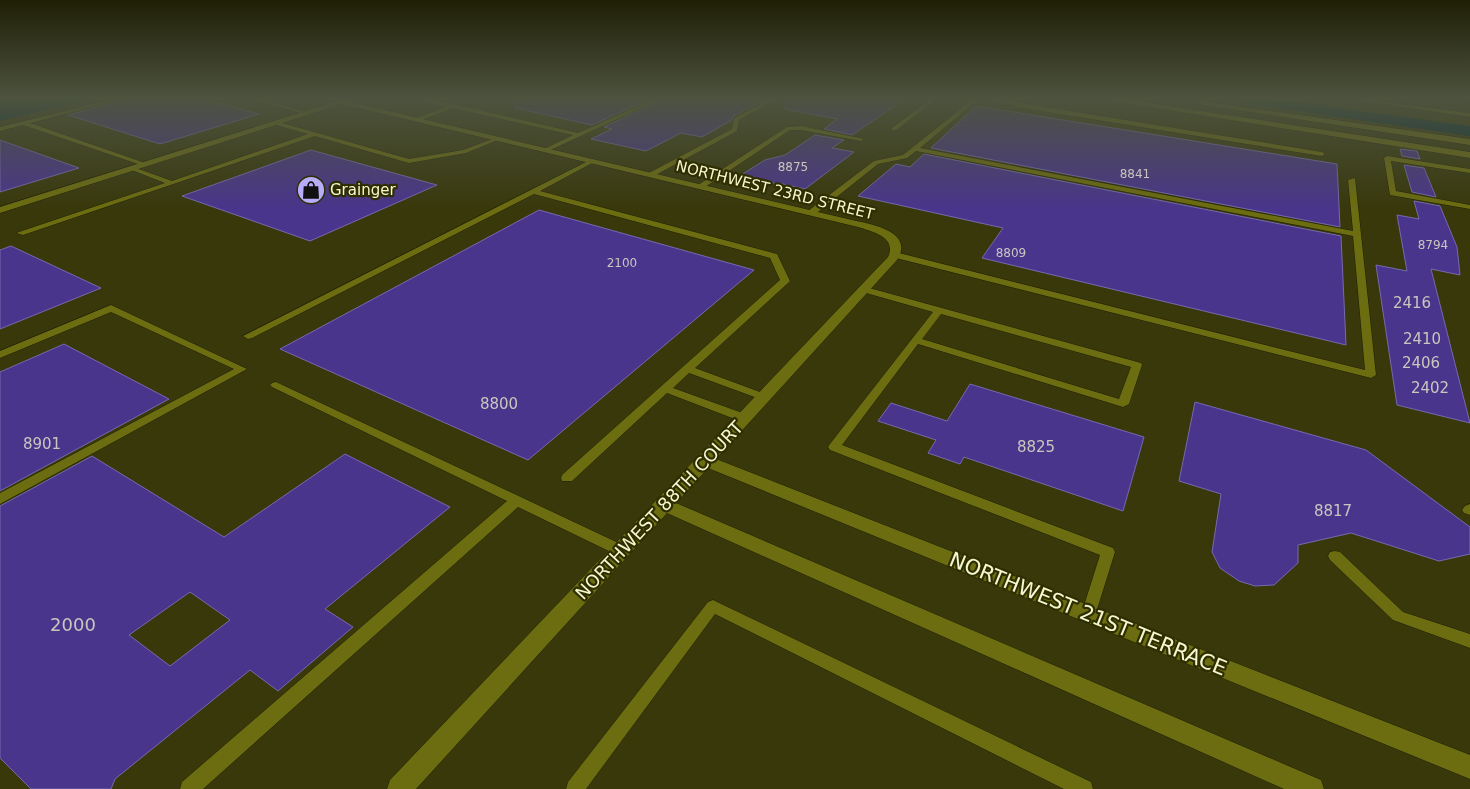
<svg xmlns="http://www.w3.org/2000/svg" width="1470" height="789" viewBox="0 0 1470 789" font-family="'DejaVu Sans',sans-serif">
	<rect width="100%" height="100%" fill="#38380b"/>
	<path fill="#002a3b" d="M0,99H90L0,121Z"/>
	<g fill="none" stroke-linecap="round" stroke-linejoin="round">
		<path fill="#002a3b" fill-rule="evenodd" d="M1236,99H1272L1470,126V136L1243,103L1238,102Z"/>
	</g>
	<path fill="#49358c" stroke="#756ab0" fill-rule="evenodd" d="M127,99H202L259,114L160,144L68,115Z
		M516,99H650L592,125L515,108Z
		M663,99H767L733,116L732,120L702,137L681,133L646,151L591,139L612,129L604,127Z
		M786,99H905L852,135L824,129L837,119L784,109Z
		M976,106L1337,164L1340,227L931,148Z
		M815,135L844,140L832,148L854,152L805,189L779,183L775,186L773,182L741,175L765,160L785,155Z
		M0,140L79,168L0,192Z
		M1400,149L1417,151L1420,159L1402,156Z
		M311,150L437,185L310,241L182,196Z
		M924,154L1341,236L1346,345L982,258L1003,228L858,196L896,164L910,167Z
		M1404,165L1424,168L1436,197L1412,192Z
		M1414,201L1440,206L1457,247L1460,275L1431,269L1470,423L1397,405L1376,265L1407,271L1397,215L1419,219Z
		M539,210L754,270L528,460L280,349Z
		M11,246L101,288L0,329V250Z
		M64,344L169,399L0,491V372Z
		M970,384L1144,437L1123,511L964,457L960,464L928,453L936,440L878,421L891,403L947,421Z
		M1195,402L1366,450L1470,527V554L1439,561L1351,533L1298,545V563L1274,585L1255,586L1239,581L1220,568L1212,552L1221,494L1179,481Z
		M345,454L450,507L325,609L353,627L278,691L250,670L115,779L111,789H31L0,758V506L92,456L224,537ZM190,592L230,620L170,666L129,635Z"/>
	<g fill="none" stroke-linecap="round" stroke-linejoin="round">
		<defs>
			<path id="lane" d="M114,99H122L30,123L145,163V165H141L23,125L0,131V127Z
				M251,99H259L311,113L308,115Z
				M416,99H425L453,104L578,133L654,99H661L546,152L543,150L544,149L573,135L452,108L416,122L414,121V119L446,107Z
				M770,99H777L739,120L737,131L652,177L645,175L732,129L734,118Z
				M931,99H937L896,130H892V128Z
				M973,99H979L920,148L1353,231L1348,180L1355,178L1376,375L1371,378L892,257L891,255L895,252L1365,370L1353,236L916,151L907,158L878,164L814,215H808V211L874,161L903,155Z
				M987,99H996L1322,152L1325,154L1322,156L1023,108Z
				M1348,99H1361L1470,113V117Z
				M275,121L409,159L463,150L495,138L500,139L466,153L409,163L315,136L23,235L16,233L165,183L129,169V167H133L172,181L308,134L273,124L272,123Z
				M801,126L864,139L861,141L801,130H790L702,189L695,187L787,127Z
				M1387,156L1470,169V173L1391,161L1396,191L1470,205V209L1390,195L1384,158Z
				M592,159L595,161L594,162L540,191L777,254L778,256L790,281L788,283L695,368L768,395L770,397L768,399H760L689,373L673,388L748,415L750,418L748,421H740L667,393L572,481H562L561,478L562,475L780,280L770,258L534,194L252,338L248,339L243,336Z
				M862,286L1141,363L1142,365L1129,404L1123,407L918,344L842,445L1113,548L1115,552L1094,619L1089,621L1084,619L1081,615L1100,555L830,450L828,447L830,444L933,312L859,291L857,289ZM941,314L1131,367L1119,399L922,339Z
				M111,305L247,369L0,504V493L234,369L111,312L0,358V351Z
				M276,382L627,547L629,551L627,555L622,556L617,555L518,507L203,789H180L182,782L507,501L272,387L270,385L272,383Z
				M1470,504V515L1464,513L1462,510L1465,506Z
				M1335,551L1340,552L1403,612L1470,634V648L1393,620L1330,560L1328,556L1330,552Z
				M713,600L1091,782L1093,789H1064L715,614L586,789H566L568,782L708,602Z"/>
			<path id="street" d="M344,99H355L350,102L852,220C872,224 915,232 897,260L716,459L1470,755V779L708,468L676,503L1321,780L1324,789H1284L667,513L416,789H387L390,780L888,257C897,237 873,232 858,227L342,104L0,213V207Z"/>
			<path id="secondary" d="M1107,99H1123L1470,152V158L1111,101Z
				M1200,101L1470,139V145L1203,105L1199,103Z"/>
		</defs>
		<use href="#lane" stroke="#1f1f05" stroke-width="1"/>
		<use href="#street" stroke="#1f1f05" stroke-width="1"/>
		<use href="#secondary" stroke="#1f1f05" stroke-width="1"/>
		<use href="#lane" fill="#6c6c10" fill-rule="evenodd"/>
		<use href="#street" fill="#6c6c10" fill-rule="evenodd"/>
		<use href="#secondary" fill="#6c6c10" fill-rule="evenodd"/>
	</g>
	<linearGradient id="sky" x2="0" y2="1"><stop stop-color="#1f1f06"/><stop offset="0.47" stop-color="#4d533f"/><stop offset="1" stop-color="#4d533f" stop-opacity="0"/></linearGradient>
	<rect width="1470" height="209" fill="url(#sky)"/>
	<defs>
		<symbol id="shop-disc" viewBox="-11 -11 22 22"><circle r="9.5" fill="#b6acf8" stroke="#2e2e00"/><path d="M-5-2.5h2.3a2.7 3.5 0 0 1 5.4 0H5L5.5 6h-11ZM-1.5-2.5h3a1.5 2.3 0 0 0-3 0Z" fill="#111"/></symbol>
	</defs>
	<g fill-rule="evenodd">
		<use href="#shop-disc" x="295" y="174" width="32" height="32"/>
	</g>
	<g text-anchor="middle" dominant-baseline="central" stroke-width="4.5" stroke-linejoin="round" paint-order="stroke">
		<g font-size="12" fill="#cac6be">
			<text x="793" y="167">8875</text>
			<text x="1135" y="174">8841</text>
			<text x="1433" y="245">8794</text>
			<text x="1011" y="253">8809</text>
			<text x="622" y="263">2100</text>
		</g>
		<g font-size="15" fill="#f5f7ce" stroke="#2e2e00" text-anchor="start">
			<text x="330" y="190">Grainger</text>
		</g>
		<g font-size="15" fill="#f5f7ce" stroke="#2e2e00">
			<text transform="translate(775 190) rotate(14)">NORTHWEST 23RD STREET</text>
		</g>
		<g font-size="15" fill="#cac6be">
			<text x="1412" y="303">2416</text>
			<text x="1422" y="339">2410</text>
			<text x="1421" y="363">2406</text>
			<text x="1430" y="388">2402</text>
			<text x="499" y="404">8800</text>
			<text x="42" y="444">8901</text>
			<text x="1036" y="447">8825</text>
			<text x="1333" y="511">8817</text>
		</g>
		<g font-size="18" fill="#f5f7ce" stroke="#2e2e00">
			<text transform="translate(659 510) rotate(-47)">NORTHWEST 88TH COURT</text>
		</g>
		<g font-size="18" fill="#cac6be">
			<text x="73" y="624">2000</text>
		</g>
		<g font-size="21" fill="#f5f7ce" stroke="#2e2e00">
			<text transform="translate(1088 614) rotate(22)">NORTHWEST 21ST TERRACE</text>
		</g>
	</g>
</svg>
